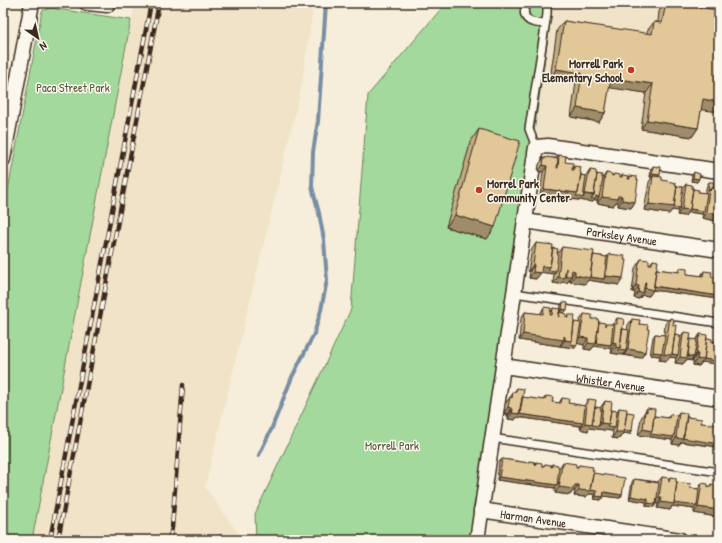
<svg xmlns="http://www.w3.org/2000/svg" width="722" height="543" viewBox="0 0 722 543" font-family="'Patrick Hand',sans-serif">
	<rect width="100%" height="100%" fill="#f6eedb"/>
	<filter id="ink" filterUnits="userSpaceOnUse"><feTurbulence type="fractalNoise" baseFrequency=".025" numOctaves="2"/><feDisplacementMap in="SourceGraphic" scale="8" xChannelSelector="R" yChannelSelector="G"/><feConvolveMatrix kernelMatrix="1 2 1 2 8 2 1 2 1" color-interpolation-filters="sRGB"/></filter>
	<g filter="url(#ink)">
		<path fill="#f0e3c7" d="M135,3H314L301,89L205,487L243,540H32Z
			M553,3H719V166L533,137Z"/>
		<path fill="#a3d99c" stroke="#6f825d" d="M446,3H553L474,540H256L255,514L351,309L368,95Z
			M50,8L131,20L32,540H3V216L42,11Z"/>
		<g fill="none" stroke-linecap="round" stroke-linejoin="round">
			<path stroke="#788ea3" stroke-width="4" d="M259,455L271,430L292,377L314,334L321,310L327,280L324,240L319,213L312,187L313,152L318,121L326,3
				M221,536L222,540"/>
			<defs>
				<path id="service" d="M527,3C523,10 523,19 532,22C536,23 541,24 545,24
					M536,147L529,129L547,14V7L545,3
					M514,293L719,323
					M492,438L719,472"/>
				<g id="minor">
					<path d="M87,3L107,5"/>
					<path d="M3,159L32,3"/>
					<path id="s1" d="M525,221L719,250"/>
					<path id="s2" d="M503,366L719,398"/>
					<path id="s3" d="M481,510L680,540"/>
					<path d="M477,540L536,147L548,146L719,171"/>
				</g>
			</defs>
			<use href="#service" stroke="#3b2a1e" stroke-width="10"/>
			<use href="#minor" stroke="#3b2a1e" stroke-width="17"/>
			<use href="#service" stroke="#fbf7ec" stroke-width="7"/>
			<use href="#minor" stroke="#fbf7ec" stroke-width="14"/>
			<defs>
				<path id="rail" d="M50,540L151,3
					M58,540L159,3
					M169,540L172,528L183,385"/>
			</defs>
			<use href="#rail" stroke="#3b2a1e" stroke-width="4.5"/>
			<use href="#rail" stroke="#fbf7ec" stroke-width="3" stroke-dasharray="9" stroke-linecap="butt"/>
		</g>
		<path fill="#c2ac83" stroke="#3b2a1e" d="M665,3H671L701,109L698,128L692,137L641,129L646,93L609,87L605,113L599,122L571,117L576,82L550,79L557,30L564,21L647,34V31L654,22H658L659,11Z
			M479,129L487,239L446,227L471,141Z
			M559,155L572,170L574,166L580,172L581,175L586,176L590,170L603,178L606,173L612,176L614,174L620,177H621L622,175L628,178L630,176L635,202L631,208L618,206V202H616L613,206L597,203L598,199L597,200H595L593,202L540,195L543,172L538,171L539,164L544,158H557Z
			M653,166L659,177L662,180L683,188L686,184L698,192L705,193L707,185L709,182L713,188L716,191L718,189L716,221L702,218L703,214H702L688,212L685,216L677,215L678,211L672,210L669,214L644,210L649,182L652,177H650L651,169Z
			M694,172L697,182L691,181L692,175Z
			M536,243L553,248L558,253L562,247L593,255L607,257L609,254L619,285L588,280L585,284L570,282L571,277L567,283L562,282L560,284L553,283L554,274L541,272L536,279L529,278L530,271H528L532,249Z
			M641,259L650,264L653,260L656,269L678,272L680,268L687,274L701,276L702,274L704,271L711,277L719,278V299L653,290L649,296L642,295L639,299L634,298L635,292H632L635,268Z
			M563,302L564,313L560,312L561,305Z
			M544,307L551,312L553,308L559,314L560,312L566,317L569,315L574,322L579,323L580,320L584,314L592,319L605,325L613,324L617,318L623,329L627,330L628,325L632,319L639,324L645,352L641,358L624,355H623L611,353L612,349L608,348L594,346L591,350L584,349V345L577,343L575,348L560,346L561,344L560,346L519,340L521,318L525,312L540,314Z
			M670,318L673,325L675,334L679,337H680L684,332L690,339L696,340L700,334L712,342H713L715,340L719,369L715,368L716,364L702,362L699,366L693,365V361L686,360L683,364L675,363L676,358L670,357L667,361L659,360L660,356L650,355L653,337L655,334L664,335L665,324Z
			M517,388L522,397L543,400L546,396L552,402L559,403L562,398L568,403L584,406L588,399L595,407L600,408L605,401L611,410L617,411L619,408L627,412L632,431L630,434L623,433L619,439L612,438L613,431H612L589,428L588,431L580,429L581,426H580L517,417L515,420L508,419V416H507V414L504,413L505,404Z
			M647,408L654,416L667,418L670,414L677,415L679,412L701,423L717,425L718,423L719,424V447L681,442L679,445L672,444V440L638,435L641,418Z
			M502,459L528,463L529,461L535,464L536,462L542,466H543L545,464L551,466L552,464L559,468L563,462L577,467L579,465L592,470L593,473L622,495L620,498L604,496L601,500L594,499L595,494H589L586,497L574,496L575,491H573L570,495L555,493V488L497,480L499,462Z
			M662,477L669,479L670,477L676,482L690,488L698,489L702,483L709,487L711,484L717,487L718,485L717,517L694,513V509L672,506L670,510L657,508L658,504L656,503L654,507L646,506V502L629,499L632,482L634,479L658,482Z"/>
		<path fill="#9e8c6a" stroke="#3b2a1e" d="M556,69L582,73L576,82L550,79Z
			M611,78L653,84L646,93L604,87Z
			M703,99L719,102V112L696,109Z
			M577,108L605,113L599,122L571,117Z
			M647,120L698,128L692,137L641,129Z
			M543,165L547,166L543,172L538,171Z
			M652,174L660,175L658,178L653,176L652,177H650Z
			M693,178L699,179L697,182L691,181Z
			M544,189L578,193L583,198L585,194L599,197L597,200H595L593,202L540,195Z
			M618,196H622L618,202H616L613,206L597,203L602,197Z
			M622,200L635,202L631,208L618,206Z
			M649,204L672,206L680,208L678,211L672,210L669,214L644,210Z
			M682,209H688L704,211L702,214L688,212L685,216L677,215Z
			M706,212L719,214V217L716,221L702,218Z
			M455,215L495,227L487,239L446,227Z
			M533,265H534L530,271H528Z
			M542,266L550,267L556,271L554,274L538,272Z
			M572,270L575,271L567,283L562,282L560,284L553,283L558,277L564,278Z
			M533,272L541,273L536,279L529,278Z
			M575,275L588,277L604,279L606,276L623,278L619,285L588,280L585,284L570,282Z
			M636,285L639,286L635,292H632Z
			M652,286L719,296V299L653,290L649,296L642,295L639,299L634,298L638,292L642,293L645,288Z
			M562,309L567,310L564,313L560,312Z
			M523,334L564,336L565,337L560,346L519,340Z
			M580,337L588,338L584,345L576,343Z
			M565,340L572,341L577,345L575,348L560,346Z
			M613,342L616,343L612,349L594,346L591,350L584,349L588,343H594L611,345Z
			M616,347L620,348L626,351L623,355L611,353Z
			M628,349L645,352L641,358L624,355Z
			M653,352L662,353L660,356L650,355Z
			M664,354H670L678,355L676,358L670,357L667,361L659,360Z
			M696,354H698L693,361L692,360Z
			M686,356L694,357L692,360H686L683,364L675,363L680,357Z
			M697,359H703L718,361L716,364L702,362L699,366L693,365Z
			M718,365L719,366V369L715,368Z
			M508,407L511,408L507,414L504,413Z
			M511,410H513L508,416H507Z
			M512,413L583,423L580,426L517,417L515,420L508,419Z
			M585,423L599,426L601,423L609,424L615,428L612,431L589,428L588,431L580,429Z
			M623,429L632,431L630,434L623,433L619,439L612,438L616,432Z
			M643,429L652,431L674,437L672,440L638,435Z
			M683,435L719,444V447L681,442L679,445L672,444L676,438Z
			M499,477L557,485L559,482H560L555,488L497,480Z
			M575,485H579L575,491H573L570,495L555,493L559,487Z
			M579,490H589L597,491L595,494H589L586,497L574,496Z
			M604,492L622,495L620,498L602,496Z
			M596,496L603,497L601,500L594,499Z
			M631,496L648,499L646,502L629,499Z
			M659,497H662L658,504L654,503Z
			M661,502H672L697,506L694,509L672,506L670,510L657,508Z
			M648,503L656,504L654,507L646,506Z
			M698,507L719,510V514L717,517L694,513Z"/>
		<path fill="#e2c898" stroke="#3b2a1e" d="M666,3H671L717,10L714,32L719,33V102L703,99L698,128L647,120L653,84L611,78L605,113L577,108L582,73L556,69L564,21L652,34L654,22L662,23Z
			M479,129L520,141L495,227L455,215Z
			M559,155L566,156L565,162L573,163L572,170H574V166L581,167L580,172H581L578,193L544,189L547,166L543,165L544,158H547V157L558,159L557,168H558Z
			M653,166L661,167L660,175L652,174Z
			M590,170L596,171V174H597L594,195L585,194L589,173H590Z
			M694,172L700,174L699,179L693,178Z
			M606,173L612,174V176H613L614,174L620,175V177H622V175L629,176L628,179H630V176L637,177V180H638L635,202L622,200V196H618L617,199L602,197L605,175H606Z
			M597,174L602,175V178H603L599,197L596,196L595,199H591L594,195Z
			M581,175L586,176L583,198L576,196L578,193Z
			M653,176L662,177V180L676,183L675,185H677L674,207L649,204Z
			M709,182H714L713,188H711L708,191Z
			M686,184L692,185V188H693L690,210L682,209Z
			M677,186L683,187L680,208L674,207Z
			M711,188L717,189L716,191L717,192L718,189H719V214L706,212L709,190L710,191Z
			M693,189L699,190L698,192L707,193L704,211L690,209Z
			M536,243L553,245L550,267L542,266L541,273L533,272L534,265H533Z
			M562,247L594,251L590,278L575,275V271L572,270L571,276H566V268L564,278L558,277L561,251Z
			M553,248L558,249L557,253L558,254L556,271L548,270L550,267Z
			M609,254L625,256L624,260H626L623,278L606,276Z
			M593,255L607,257L604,279L590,277Z
			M641,259L649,260V264H652L653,260L658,261L653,290L645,288L646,282H645L643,293L638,292L639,286L636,285L639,262H640Z
			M680,268L687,269V274L703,276L704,271L712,272L711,277L719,278V296L654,286L656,269L679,272Z
			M563,302L568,303L567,310L562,309Z
			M544,307L551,308L550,315H552L553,308L560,309L558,316L559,317L560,312L566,314V317L567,318H568L569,315H575L572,341L565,340V337L564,336V340L523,334L525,312L543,314Z
			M584,314L592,315V319H598V321H599L596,344L588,343V338L580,337Z
			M617,318L624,319L620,348L616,347V343L613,342L615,324H617Z
			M670,318L674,319L673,325H676L672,355L664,354Z
			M632,319L640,320L639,324L648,325L647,329H649L645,352L628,349V348Z
			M574,322L581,323L577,345L570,344L572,341Z
			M599,322L605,323V326L606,324H613L611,345L596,343Z
			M622,329L629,330L626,351L618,350L620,348Z
			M684,332L691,333L687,358L680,357L683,335Z
			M655,334L665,335L662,353L653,352Z
			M675,334L680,335L679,337L681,338L678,355L672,354Z
			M700,334L707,335L704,360L697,359L698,354H696L699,337H700Z
			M707,338L712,339V342H714L715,340H719V366L718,365V361L704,359Z
			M690,339L697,340L694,357L688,356Z
			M517,388L524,389L520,414L512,413L513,410H511V408L508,407L510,397L512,398L513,392H516Z
			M546,396L553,397L552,402L561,403L562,398L569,399L568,403L585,406L583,423L519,414L522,397L545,400Z
			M588,399L596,400L592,424L585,423L587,403H588Z
			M605,401L612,402L609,424L601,423L603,405H604Z
			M595,407L601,408L599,426L592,425Z
			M619,408L627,409L625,426L623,432H616Z
			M647,408L655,409L652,431L643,429L645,411L647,412Z
			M611,410L617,411L615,428L607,427L609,424Z
			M627,412L634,413L632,431L624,430Z
			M679,412L687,413L684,435H683V439L676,438Z
			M670,414L677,415L674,437L650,434L652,431L654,416L669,418Z
			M687,417L702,419L701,423L718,425V423L719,424V444L683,438L684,435Z
			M502,459L529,463V461L535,462V464L536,465V462L542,463V466H544L545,464L551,465V467H552V464L558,465V467L559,468L557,485L499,477Z
			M563,462L576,464V467H578L579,465L593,467L592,470H594L590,491L579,490V485H575L574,489L559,487L560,482H559L562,465H563Z
			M593,473L625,478L622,495L604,492L603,497L596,496L597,491L590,490Z
			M662,477L669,478V482L670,477L676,478V482H677L674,504L661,502L662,497H659Z
			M634,479L659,483L656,504L648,503V499L631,496Z
			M677,482L691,484L690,488L699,489L697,506L674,503Z
			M702,483L708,484V487H711V484L717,486V488H718V485H719V510L698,507Z
			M510,535L518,537V540H509Z"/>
	</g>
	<g fill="#c8321e" stroke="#fbf7ec" stroke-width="1.5">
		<circle cx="631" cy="70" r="4"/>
		<circle cx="479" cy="190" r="4"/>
	</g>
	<g text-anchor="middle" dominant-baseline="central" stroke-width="3" stroke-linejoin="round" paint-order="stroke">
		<g font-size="12" font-weight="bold" fill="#3b2a1e" stroke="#fbf7ec" text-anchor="end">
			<text x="623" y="63">Morrell Park<tspan x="623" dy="14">Elementary School</tspan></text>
			<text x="487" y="183" text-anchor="start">Morrel Park<tspan x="487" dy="14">Community Center</tspan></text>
		</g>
		<g font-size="12" fill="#55563e" stroke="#fbf7ec">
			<text x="73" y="87">Paca Street Park</text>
			<text x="392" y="445">Morrell Park</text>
		</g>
		<g font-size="12" fill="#3b2a1e" stroke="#fbf7ec">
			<text stroke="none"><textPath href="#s1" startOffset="98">Parksley Avenue</textPath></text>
			<text stroke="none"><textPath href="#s2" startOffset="109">Whistler Avenue</textPath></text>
			<text stroke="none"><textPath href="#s3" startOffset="53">Harman Avenue</textPath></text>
		</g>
	</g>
	<rect width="722" height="543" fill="none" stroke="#fbf7ec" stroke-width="16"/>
	<rect x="8" y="8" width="706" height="527" fill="none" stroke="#3b2a1e" stroke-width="1.5" filter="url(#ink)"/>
	<g transform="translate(38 38) rotate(146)" stroke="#fbf7ec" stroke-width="3" paint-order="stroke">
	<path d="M0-3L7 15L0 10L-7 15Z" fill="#3b2a1e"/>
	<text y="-6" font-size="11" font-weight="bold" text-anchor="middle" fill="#3b2a1e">N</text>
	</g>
</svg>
